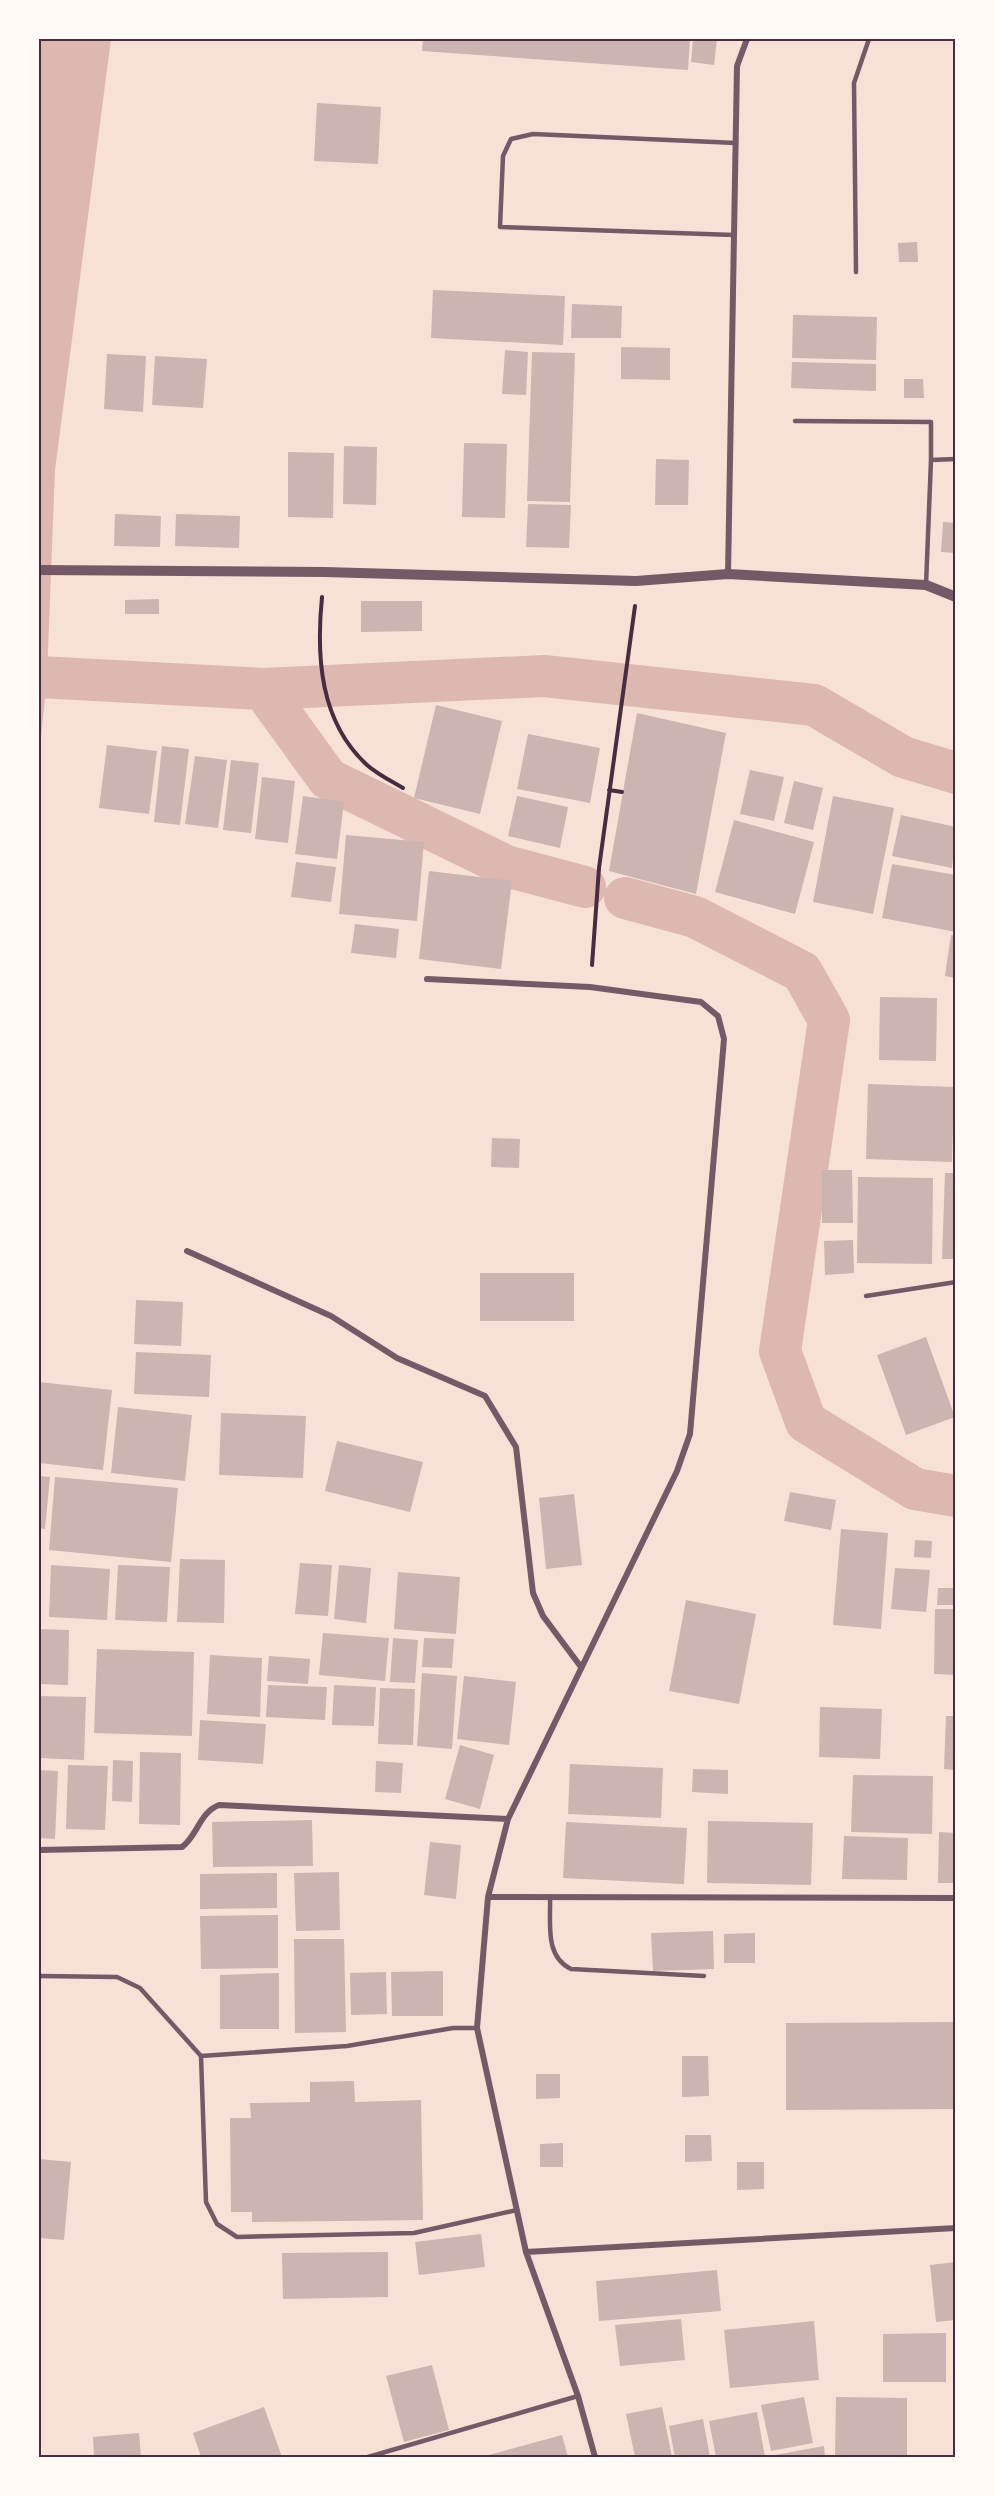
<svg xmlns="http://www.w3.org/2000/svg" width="995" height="2496" viewBox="0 0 995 2496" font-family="Overpass,sans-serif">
	<rect width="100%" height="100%" fill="#f7e1d7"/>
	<path fill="#dcb8b0" d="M39,39H111L55,470L47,677L39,759Z"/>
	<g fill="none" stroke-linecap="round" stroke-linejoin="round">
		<path stroke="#dcb8b0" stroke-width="42" d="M39,677L263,689L544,676L814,705L903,757L956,773
			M263,689L328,779L506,866L585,887
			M625,898L695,917L802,972L829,1020L780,1351L806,1422L915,1489L956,1496"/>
	</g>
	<path fill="#ccb4b1" d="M423,39H690L688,70L422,51Z
		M693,39H717L714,65L691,62Z
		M317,103L381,107L378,164L314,161Z
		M917,242L918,262H899L898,243Z
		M433,290L565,296L563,345L431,338Z
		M572,304L622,306L621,338H571Z
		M793,315L877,317L876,360L792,358Z
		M621,347L670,348V380L621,379Z
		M505,350L528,352L526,395L502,394Z
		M532,352L575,353L570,502L527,501Z
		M107,354L146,356L143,412L104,409Z
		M155,356L207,359L203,408L152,405Z
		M792,362L876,364V391L791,388Z
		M904,379H923L924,398H904Z
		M464,443L507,444L505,518L462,517Z
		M344,446L377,447L376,505L343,504Z
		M288,452L334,453L333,518L288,517Z
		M656,459L689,460L688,505H655Z
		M528,504L571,505L569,548L526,547Z
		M115,514L161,516L160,547L114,546Z
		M176,514L240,516L239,548L175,546Z
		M943,522L956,523V553L941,552Z
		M159,599V614H125V600Z
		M361,601H422V631L361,632Z
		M436,705L502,721L480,814L414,798Z
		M637,713L726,733L696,894L609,871Z
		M528,734L600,748L590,803L517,789Z
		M107,745L157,751L149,814L99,808Z
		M162,746L189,749L180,825L154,822Z
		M195,756L227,760L218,828L185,824Z
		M231,760L259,763L251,833L223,830Z
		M750,770L784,777L774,821L740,814Z
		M262,777L295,781L288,843L255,839Z
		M794,781L823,788L813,830L784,823Z
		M303,796L344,802L337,859L295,854Z
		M517,796L568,807L560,848L508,836Z
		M833,796L894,808L873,914L813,902Z
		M901,815L956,827L952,868L892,856Z
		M734,820L814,842L795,914L715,892Z
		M346,835L424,842L417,921L339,914Z
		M296,862L336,867L331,902L291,897Z
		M892,864L956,875V932L882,918Z
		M429,871L512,881L501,969L419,959Z
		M355,924L399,929L396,958L351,953Z
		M951,935L956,936V978L945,976Z
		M880,997L937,998L936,1061L879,1060Z
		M868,1084L954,1087L952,1162L866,1159Z
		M492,1138L520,1139L519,1168L491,1167Z
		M822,1170H852L853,1223H822Z
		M945,1173H956V1259H942Z
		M858,1177L933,1178L932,1264L857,1263Z
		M853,1240L854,1273L825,1275L824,1241Z
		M480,1273H574V1321H480Z
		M136,1300L183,1302L181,1346L134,1344Z
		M926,1337L955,1417L906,1435L877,1355Z
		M136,1352L211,1355L209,1397L134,1394Z
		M39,1382L112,1390L103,1470L39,1463Z
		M118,1407L192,1415L185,1481L111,1473Z
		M221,1413L306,1416L303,1478L219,1475Z
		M337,1441L423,1462L410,1512L325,1491Z
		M39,1476L50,1477L45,1529L39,1528Z
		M55,1477L178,1488L171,1562L49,1550Z
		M790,1492L836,1500L831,1530L784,1521Z
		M574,1494L582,1565L546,1569L539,1498Z
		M841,1529L888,1533L881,1629L833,1625Z
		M915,1540L932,1541L931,1558L914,1557Z
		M180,1559L225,1560L224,1623L177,1622Z
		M300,1563L332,1565L328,1616L295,1614Z
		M51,1565L110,1569L107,1620L49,1617Z
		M118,1565L170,1567L167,1622L115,1620Z
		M339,1565L371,1568L366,1623L334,1619Z
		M895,1568L930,1570L926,1612L891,1609Z
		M398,1572L460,1577L456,1634L394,1629Z
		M938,1588H956V1605H937Z
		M686,1600L756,1614L739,1704L669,1691Z
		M935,1609H956V1675L934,1674Z
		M39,1629L69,1630L68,1685L39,1684Z
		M323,1633L389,1638L385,1681L319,1675Z
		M393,1638L418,1640L415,1683L390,1682Z
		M424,1638L454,1639L452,1668L422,1667Z
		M97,1649L194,1652L192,1736L94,1733Z
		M210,1655L262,1658L260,1717L207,1714Z
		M269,1656L310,1659L308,1684L267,1681Z
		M422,1673L457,1676L452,1749L417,1746Z
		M464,1676L516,1682L509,1745L457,1739Z
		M268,1685L327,1687L325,1720L266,1717Z
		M334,1685L376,1687L374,1726L332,1725Z
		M380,1688L415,1689L413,1745L378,1744Z
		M39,1696L86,1697L84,1760L39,1758Z
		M820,1707L882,1709L880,1759L819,1757Z
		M946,1716H956V1770L944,1769Z
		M200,1720L266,1724L263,1764L198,1760Z
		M460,1745L494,1755L480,1809L445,1799Z
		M140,1752L181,1753L180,1825L139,1824Z
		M113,1760L133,1761L132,1802L112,1801Z
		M376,1761L403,1763L401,1793L375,1792Z
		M570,1764L663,1768L661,1818L568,1814Z
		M68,1765L108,1766L105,1830L66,1829Z
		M693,1769L728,1770V1794L692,1792Z
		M39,1770L58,1771L55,1839L39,1838Z
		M853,1775L933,1776L932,1834L851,1832Z
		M312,1820L313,1866L213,1867L212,1822Z
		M708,1821L813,1823L811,1885L707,1883Z
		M566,1822L687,1828L684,1884L563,1878Z
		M939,1832L956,1833V1883H938Z
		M844,1836L908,1838L907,1880L842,1879Z
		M430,1842L461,1845L456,1899L424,1895Z
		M339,1872L340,1930L296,1931L294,1873Z
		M277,1873V1908L200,1909V1874Z
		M278,1915V1968L201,1969L200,1916Z
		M713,1931L714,1969L653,1971L651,1933Z
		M755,1933V1963H724V1934Z
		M294,1939H344L346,2032L295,2033Z
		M443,1971V2016H392L391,1972Z
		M386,1972L387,2014L351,2015L350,1973Z
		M279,1973V2029H220V1975Z
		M956,2022V2109L786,2110V2023Z
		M682,2056H708L709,2096L682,2097Z
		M536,2074H560V2098L536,2099Z
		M354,2081L355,2102L421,2100L423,2220L252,2222V2212H231L230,2118H251L250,2103L310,2102V2082Z
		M685,2135H711L712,2161L685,2162Z
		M563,2143V2167H540V2144Z
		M39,2159L71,2162L64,2240L39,2238Z
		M737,2162H764V2189L737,2190Z
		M481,2234L485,2267L419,2275L415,2242Z
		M388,2252V2297L283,2299L282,2253Z
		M956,2262V2320L936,2322L930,2265Z
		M717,2270L721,2311L599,2321L596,2281Z
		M681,2319L685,2360L620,2366L615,2325Z
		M814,2321L819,2380L730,2388L724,2330Z
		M946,2333V2382H883V2334Z
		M432,2365L449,2430L404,2442L386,2376Z
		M804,2397L813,2443L771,2451L761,2405Z
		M836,2397L907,2398V2457H835Z
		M264,2407L282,2457H201L193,2433Z
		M662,2407L672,2457H635L626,2414Z
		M757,2412L765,2457H716L709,2421Z
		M703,2419L710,2457H675L669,2426Z
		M139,2433L141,2457H94L93,2437Z
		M562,2435L568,2457H485V2456Z
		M824,2446L825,2457H776L775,2455Z"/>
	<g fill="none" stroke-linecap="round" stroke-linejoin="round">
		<path stroke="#4a2c40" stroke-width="4" d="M322,597C316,657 320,722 367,765C377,774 391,781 403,788
			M609,790L622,792
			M592,965L599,868L635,606"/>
		<path stroke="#755966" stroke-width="4.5" d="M734,235L500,227L503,156L511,139L533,134L736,143
			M856,272L854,83L869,39
			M795,421L931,422V460
			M926,585L931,460L956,459
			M866,1296L956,1282
			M550,1897C551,1922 544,1956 571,1969L704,1976
			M39,1976L117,1977L140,1988L201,2056L347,2046L453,2028H477
			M201,2056L206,2202L217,2224L237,2237L414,2233L517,2210
			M368,2457L578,2396"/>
		<path stroke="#755966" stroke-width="6" d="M728,574L737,66L747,39
			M427,979L590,987L701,1002L718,1016L724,1039L690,1434L677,1471L508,1819L488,1897L477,2028L526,2252L578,2396L595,2457
			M187,1251L331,1316L397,1358L485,1396L516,1447L533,1593L543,1616L581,1667
			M39,1850L182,1847C198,1835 199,1813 219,1805L508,1819
			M488,1897L956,1898
			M526,2252L956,2228"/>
		<path stroke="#755966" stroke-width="10" d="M39,570L324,572L636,581L728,574L926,585L956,597"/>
	</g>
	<rect width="995" height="2496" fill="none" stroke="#fffaf5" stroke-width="81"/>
	<rect x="40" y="40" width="914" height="2416" fill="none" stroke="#4a2c40" stroke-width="2"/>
</svg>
